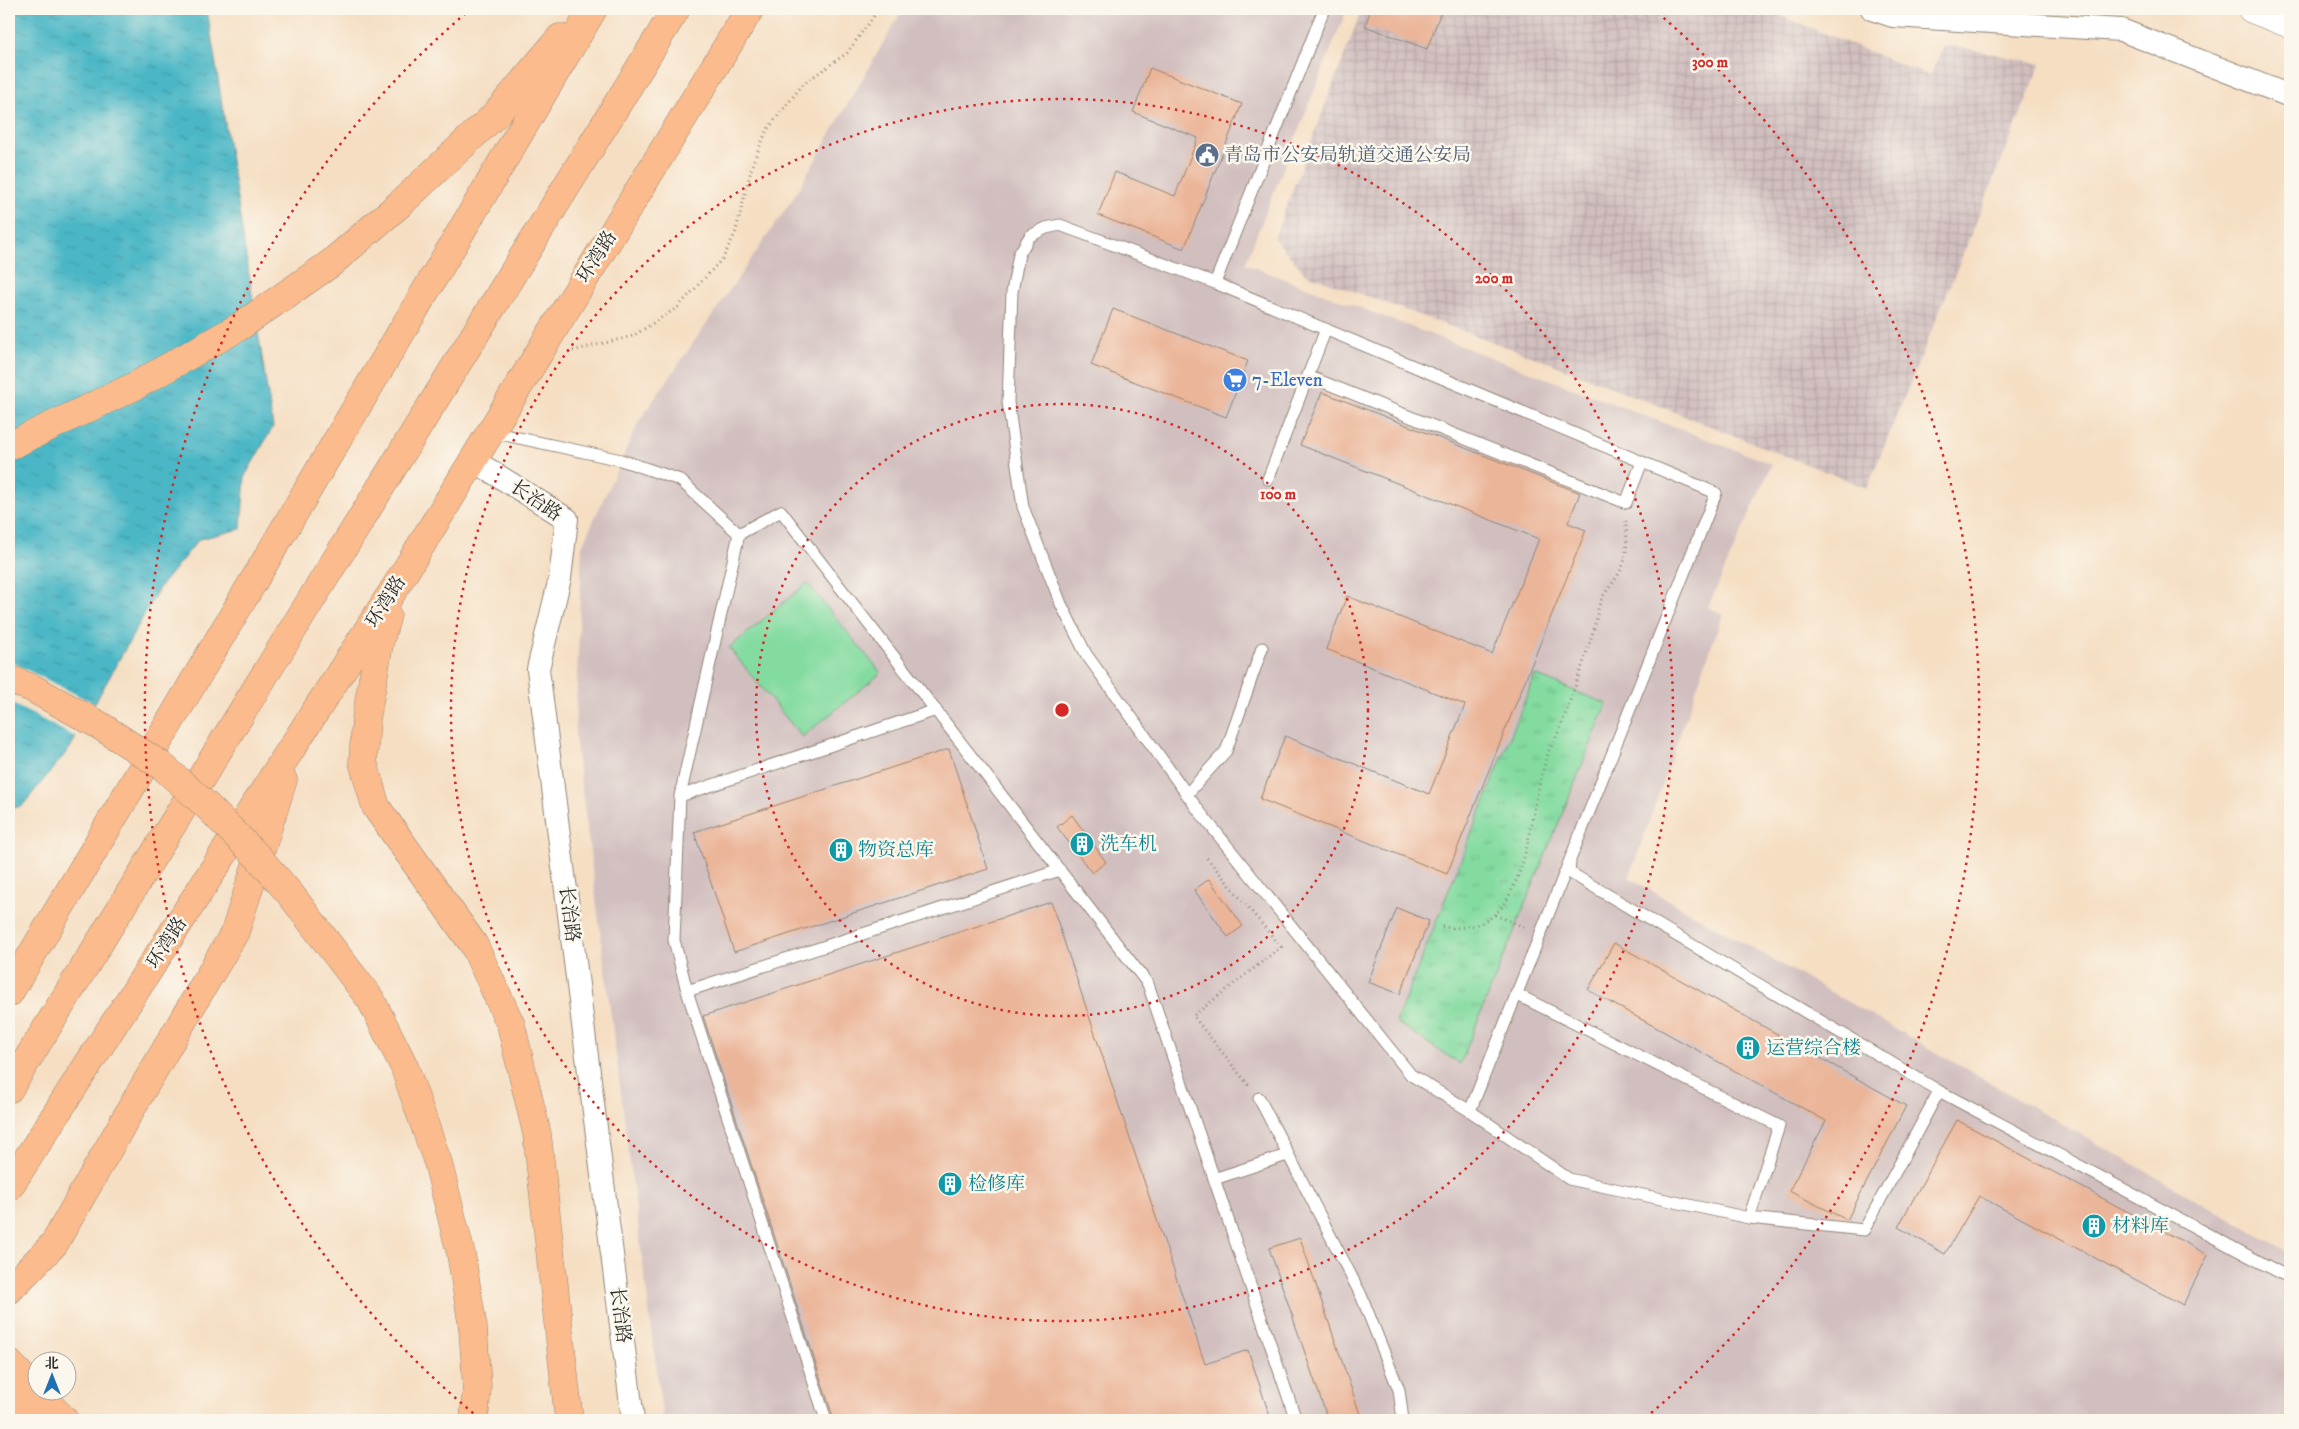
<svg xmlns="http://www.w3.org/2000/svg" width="2299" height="1429" viewBox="0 0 2299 1429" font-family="'IM FELL DW Pica','Noto Serif SC',serif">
	<defs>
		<pattern id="industrial-grid" width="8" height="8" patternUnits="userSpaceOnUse" patternTransform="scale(1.25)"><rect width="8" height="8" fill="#d1bfbf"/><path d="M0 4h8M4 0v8" fill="none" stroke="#b4a4a4"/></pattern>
		<pattern id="grass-tufts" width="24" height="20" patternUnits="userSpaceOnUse" patternTransform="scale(1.25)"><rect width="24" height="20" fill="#83dba0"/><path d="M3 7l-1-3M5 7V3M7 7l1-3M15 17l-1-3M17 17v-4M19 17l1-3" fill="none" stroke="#71bc8a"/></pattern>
		<pattern id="water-ripples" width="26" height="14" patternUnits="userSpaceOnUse" patternTransform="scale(1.25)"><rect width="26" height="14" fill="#4bb7c6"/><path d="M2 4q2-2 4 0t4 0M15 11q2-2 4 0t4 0" fill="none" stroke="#3f95a1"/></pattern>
	</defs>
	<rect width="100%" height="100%" fill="#fbf7ec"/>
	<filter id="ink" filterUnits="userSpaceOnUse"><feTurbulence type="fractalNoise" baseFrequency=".02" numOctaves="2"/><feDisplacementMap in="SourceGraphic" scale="10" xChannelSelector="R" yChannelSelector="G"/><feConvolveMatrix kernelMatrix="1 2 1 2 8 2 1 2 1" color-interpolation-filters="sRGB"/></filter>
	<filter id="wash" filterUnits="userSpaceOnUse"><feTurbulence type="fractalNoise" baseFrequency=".0096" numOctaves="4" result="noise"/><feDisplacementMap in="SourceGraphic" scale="20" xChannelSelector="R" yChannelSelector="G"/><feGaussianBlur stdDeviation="1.12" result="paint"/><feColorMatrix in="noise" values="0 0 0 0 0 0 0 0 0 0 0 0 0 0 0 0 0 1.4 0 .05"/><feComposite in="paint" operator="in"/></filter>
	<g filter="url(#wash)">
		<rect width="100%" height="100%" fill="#f5dec2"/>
		<path fill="url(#industrial-grid)" d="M1362,9H1764L1930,76L1943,47L1956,46L2041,64L1867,488L1550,363L1306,274L1274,238Z"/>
		<path fill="#d1bfbf" d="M903,9H1347L1245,264L1772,464L1708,607L1723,614L1629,878L2290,1253V1420H663L575,736L582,546L638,423L792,200Z"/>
		<path fill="url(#grass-tufts)" stroke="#578366" d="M1535,675L1607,704L1460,1064L1396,1022Z"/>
		<path fill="#83dba0" stroke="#578366" d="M807,583L881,673L802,737L729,648Z"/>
		<path fill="url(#water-ripples)" stroke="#3b7178" d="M9,9H207L273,427L245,476L241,529L199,539L159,588L70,748L22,806L9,809Z"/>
		<path fill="#f5dec2" d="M9,661L97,705L78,738L9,702Z"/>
		<g id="blocks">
			<path fill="#ebb599" d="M1371,9H1442L1427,49L1365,26Z
				M1150,68L1242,104L1184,249L1098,215L1115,172L1175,196L1198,138L1133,112Z
				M1113,309L1248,361L1226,417L1091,365Z
				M1322,392L1580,493L1568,523L1586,530L1447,874L1260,799L1285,736L1429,794L1465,705L1326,649L1347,596L1492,654L1539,539L1300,445Z
				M949,749L988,869L734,952L694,832Z
				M1072,815L1106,862L1092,873L1057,827Z
				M1209,879L1243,926L1228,937L1194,890Z
				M1051,902L1205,1364L1248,1350L1271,1420H834L703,1016Z
				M1397,908L1429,921L1400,994L1368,982Z
				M1614,943L1906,1106L1847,1220L1789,1191L1826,1121L1588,990Z
				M1957,1120L2208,1255L2183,1305L1979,1196L1945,1254L1898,1227Z
				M1300,1238L1362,1420H1328L1269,1248Z"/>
		</g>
	</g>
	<g filter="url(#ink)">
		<use href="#blocks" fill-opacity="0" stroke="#908476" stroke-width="1"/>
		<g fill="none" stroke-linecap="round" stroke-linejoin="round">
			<defs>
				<path id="service" d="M1324,9L1215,283L1716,493L1470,1111
					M1215,283L1060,225L1046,228L1030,236L1019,254L1012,292L1008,402L1023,507L1061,604L1086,654L1199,811L1411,1075L1470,1111L1569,1179L1749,1218
					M1308,376L1626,503L1642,462
					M491,432L621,460L680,480L739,534L781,511L1148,984L1296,1420
					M1268,479L1326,329
					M739,534L680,796L674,940L687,991L826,1420
					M1187,794L1226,751L1262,648
					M680,796L936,710
					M1570,862L1569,872L1939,1091L2290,1278
					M687,991L1060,870
					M1516,994L1779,1126L1749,1218L1864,1230L1939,1091
					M1259,1098L1361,1295L1399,1390L1403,1420
					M1214,1179L1287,1155"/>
				<path id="minor" d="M1872,9L1893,16L2121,30L2290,96
					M473,460L567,519L560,578L538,669L633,1420"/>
				<path id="tertiary" d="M2252,9L2290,24"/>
				<path id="trunk" d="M387,615L379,644L366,719L363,762L376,807L474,945L511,1025L537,1134L569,1420
					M9,1089L676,9
					M139,1095L235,932L283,780
					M9,1187L396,586L750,9"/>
				<path id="motorway" d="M9,446L135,386L239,327L330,264L401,203L496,114L560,38
					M9,993L593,9
					M9,1290L54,1244L139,1095
					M473,1328L477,1387L474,1420
					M9,1363L64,1420
					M9,1396L35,1420"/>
			</defs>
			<use href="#service" stroke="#908476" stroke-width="13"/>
			<use href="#minor" stroke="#908476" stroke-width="24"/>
			<use href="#tertiary" stroke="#908476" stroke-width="29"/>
			<use href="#trunk" stroke="#908476" stroke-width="29"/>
			<use href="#motorway" stroke="#908476" stroke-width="29"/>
			<path stroke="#908476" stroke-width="3" stroke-dasharray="1 4" stroke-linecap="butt" d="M568,352L633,336L678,307L723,258L735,234L753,162L767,130L803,84L847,53L879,9
				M1207,858L1281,947L1193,1016L1250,1087
				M1495,915L1527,928
				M1442,927C1469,930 1493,924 1507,899C1532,857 1531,804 1547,757C1550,746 1557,737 1561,726C1573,693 1585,659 1595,625C1597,618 1597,610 1600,603C1605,590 1617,580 1622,567C1629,553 1626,534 1626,518"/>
			<use href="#service" stroke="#fff" stroke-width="11"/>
			<use href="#minor" stroke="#fff" stroke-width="22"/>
			<use href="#tertiary" stroke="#fff" stroke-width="28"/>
			<use href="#trunk" stroke="#fbbb8c" stroke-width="28"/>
			<use href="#motorway" stroke="#fbbb8c" stroke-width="28"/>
			<defs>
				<path id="motorway-bridge" d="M9,679L32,688L99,725L162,766L206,805L258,857L291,895L371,1000L404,1066L438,1163L461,1254L473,1328"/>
			</defs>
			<use href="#motorway-bridge" stroke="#908476" stroke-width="29" stroke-linecap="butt"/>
			<use href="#motorway-bridge" stroke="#fbbb8c" stroke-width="28"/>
		</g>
	</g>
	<g fill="none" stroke="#d62828" stroke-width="2.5" stroke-dasharray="2.5 5">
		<circle cx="1062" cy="710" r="306"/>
		<circle cx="1062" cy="710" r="611"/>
		<path d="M479 1418A917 917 0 0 1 466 13M1658 13A917 917 0 0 1 1645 1418"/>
	</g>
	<defs>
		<symbol id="civic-disc" viewBox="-11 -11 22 22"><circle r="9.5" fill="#5c6f8a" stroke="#fbf7ec"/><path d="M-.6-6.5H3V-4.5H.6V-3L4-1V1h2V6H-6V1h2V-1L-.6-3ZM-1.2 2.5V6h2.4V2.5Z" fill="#fff"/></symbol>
		<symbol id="supermarket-disc" viewBox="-11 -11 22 22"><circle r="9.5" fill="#3f7fe0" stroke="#fbf7ec"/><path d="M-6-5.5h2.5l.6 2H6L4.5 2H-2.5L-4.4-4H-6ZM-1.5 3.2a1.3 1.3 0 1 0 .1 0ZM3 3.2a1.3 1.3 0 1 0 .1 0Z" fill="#fff"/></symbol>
		<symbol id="building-disc" viewBox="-11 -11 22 22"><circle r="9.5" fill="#0f9aa8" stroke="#fbf7ec"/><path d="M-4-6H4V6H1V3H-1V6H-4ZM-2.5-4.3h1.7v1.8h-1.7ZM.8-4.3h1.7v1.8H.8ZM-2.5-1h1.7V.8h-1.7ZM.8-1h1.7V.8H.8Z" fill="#fff"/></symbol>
	</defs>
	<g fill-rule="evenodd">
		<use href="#civic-disc" x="1193" y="141" width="28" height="28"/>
		<use href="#supermarket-disc" x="1221" y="366" width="28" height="28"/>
		<use href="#building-disc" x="1068" y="830" width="28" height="28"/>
		<use href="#building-disc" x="827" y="836" width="28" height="28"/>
		<use href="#building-disc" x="1734" y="1034" width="28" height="28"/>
		<use href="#building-disc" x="936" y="1170" width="28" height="28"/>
		<use href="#building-disc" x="2080" y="1212" width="28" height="28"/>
	</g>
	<g text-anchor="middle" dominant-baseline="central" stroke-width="5" stroke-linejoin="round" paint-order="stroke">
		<g font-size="19" fill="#4e5e75" stroke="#fbf7ec" text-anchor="start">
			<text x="1224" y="155">青岛市公安局轨道交通公安局</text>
		</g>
		<g font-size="19" fill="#2b2b2b" stroke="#fbf7ec">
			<text transform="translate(597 257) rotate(-58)">环湾路</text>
			<text transform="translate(536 501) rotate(34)">长治路</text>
			<text transform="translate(386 602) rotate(-58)">环湾路</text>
			<text transform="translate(569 914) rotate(83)">长治路</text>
			<text transform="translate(167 943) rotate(-57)">环湾路</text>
			<text transform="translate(620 1315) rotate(83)">长治路</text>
		</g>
		<g font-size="19" fill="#366cbe" stroke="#fbf7ec" text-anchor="start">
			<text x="1252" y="380">7-Eleven</text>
		</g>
		<g font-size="19" fill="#0d838f" stroke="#fbf7ec" text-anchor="start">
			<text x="1100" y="844">洗车机</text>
			<text x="858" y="850">物资总库</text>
			<text x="1766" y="1048">运营综合楼</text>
			<text x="968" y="1184">检修库</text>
			<text x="2112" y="1226">材料库</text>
		</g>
	</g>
	<circle cx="1062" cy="710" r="8" fill="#d62828" stroke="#fbf7ec" stroke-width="2.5"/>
	<g font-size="15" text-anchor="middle" font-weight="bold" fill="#d62828" stroke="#fbf7ec" stroke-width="5" stroke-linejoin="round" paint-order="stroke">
		<text x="1710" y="67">300 m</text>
		<text x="1494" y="283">200 m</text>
		<text x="1278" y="499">100 m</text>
	</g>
	<rect width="2299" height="1429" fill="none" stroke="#fbf7ec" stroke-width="30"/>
	<g transform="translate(52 1376)"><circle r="24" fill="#fbf7ec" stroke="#a8a59f"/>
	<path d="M0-4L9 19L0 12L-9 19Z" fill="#1f6fb2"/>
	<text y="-8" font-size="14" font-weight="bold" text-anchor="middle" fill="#2b2b2b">北</text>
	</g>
</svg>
